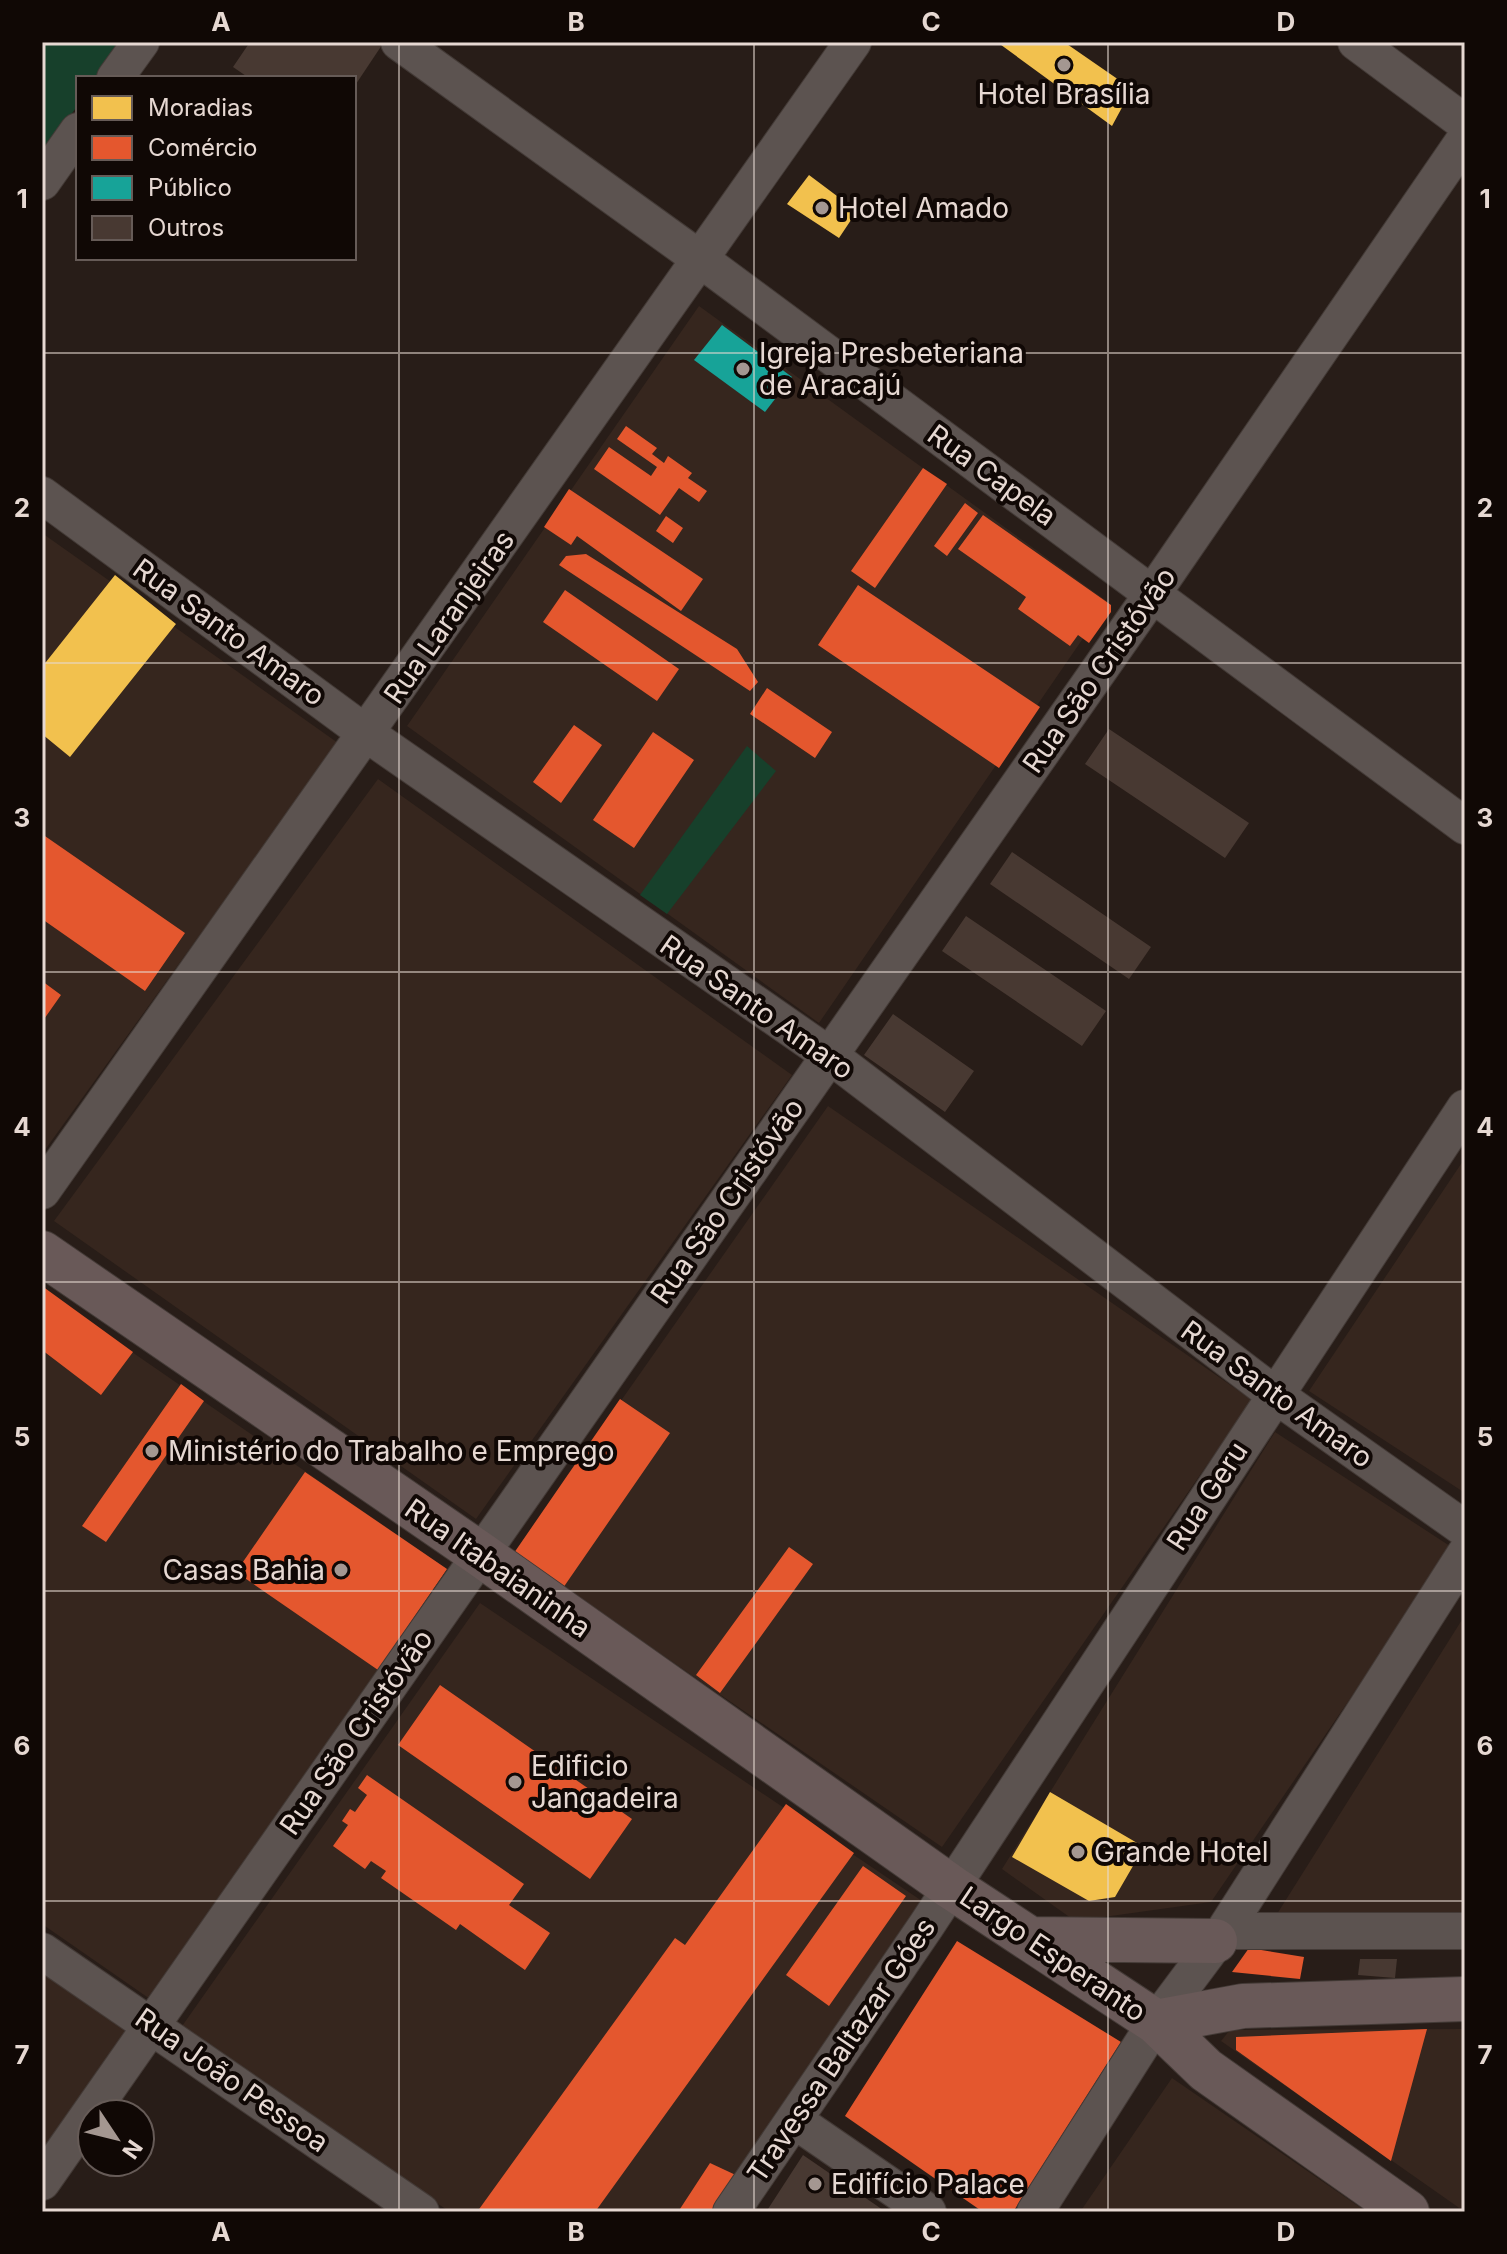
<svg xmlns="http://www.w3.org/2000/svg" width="1507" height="2254" viewBox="0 0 1507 2254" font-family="Inter,sans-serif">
	<rect width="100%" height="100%" fill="#281d18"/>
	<path fill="#36261e" d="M699,306L1108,602L819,1023L407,726Z
		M42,533L338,743L42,1154Z
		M378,779L792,1075L476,1519L54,1221Z
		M828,1106L1252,1400L942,1847L514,1553Z
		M1465,1158V1493L1309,1391Z
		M42,1290L447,1569L150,1999L42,1924Z
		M1275,1432L1453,1548L1211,1902L1075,1921L1002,1869Z
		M480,1603L925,1903L712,2212H450L180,2029Z
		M1465,1615V1912L1277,1914Z
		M42,1972L129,2032L42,2157Z
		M1465,2029V2212L1221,2041L1230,2030Z
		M1172,2078L1367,2212H1080Z"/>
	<path fill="#17402b" d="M42,42H123L97,78H78V105L42,155Z
		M747,746L776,771L667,914L640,895Z"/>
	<path fill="#f2c14e" d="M997,42H1064L1132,89L1112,126Z
		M809,175L857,211L839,238L787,204Z
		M115,575L176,624L70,757L42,734V667Z
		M1050,1792L1144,1847L1115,1897L1089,1901L1012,1857Z"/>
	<path fill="#e4572e" d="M626,426L657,448L652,454L664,463L668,456L692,473L688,478L707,491L699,502L679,488L660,515L594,469L609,447L651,476L657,467L617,439Z
		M923,468L947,484L875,588L851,571Z
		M569,489L703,579L681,611L577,536L571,545L544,527Z
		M965,503L978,513L947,556L934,546Z
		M983,515L1111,605V612L1089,643L1078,635L1070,646L1018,609L1026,597L958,549Z
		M666,516L683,528L673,543L656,531Z
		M586,554L737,649L758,682L750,691L559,565L566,556Z
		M858,585L1040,707L999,768L818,645Z
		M565,590L679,669L657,701L543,622Z
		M767,688L832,732L815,758L750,714Z
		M574,725L602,745L561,803L533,782Z
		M653,732L694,760L634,848L593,820Z
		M42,834L185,933L145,991L42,919Z
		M42,981L61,995L42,1022Z
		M42,1286L133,1352L101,1395L42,1350Z
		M181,1384L204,1401L106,1542L82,1526Z
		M620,1399L670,1433L563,1588L514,1553Z
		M305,1472L447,1569L378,1670L236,1572Z
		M789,1547L813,1564L720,1693L696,1675Z
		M440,1685L632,1819L590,1879L398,1745Z
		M367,1775L524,1884L509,1905L550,1933L525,1970L460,1924L456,1930L381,1878L386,1871L371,1861L365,1869L333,1846L348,1825L342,1821L350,1809L355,1812L367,1795L358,1788Z
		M786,1804L854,1853L595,2212H477L675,1938L685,1945Z
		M863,1866L906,1896L829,2006L786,1975Z
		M957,1941L1121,2042L1013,2212H983L845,2116Z
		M1249,1948L1304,1957L1300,1979L1232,1972Z
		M1427,2029L1391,2161L1236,2050V2037Z
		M710,2163L740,2177L715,2212H678Z"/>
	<path fill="#17a398" d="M722,325L792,377L765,412L694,360Z"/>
	<path fill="#483932" d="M250,42H384L354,87V78H249L233,67Z
		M1109,729L1249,823L1225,858L1085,764Z
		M1012,852L1151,947L1129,979L990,884Z
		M966,916L1106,1011L1082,1046L942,951Z
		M893,1014L974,1071L945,1112L864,1055Z
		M1360,1959H1397L1395,1978L1358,1975Z
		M803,2155L886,2212H766Z"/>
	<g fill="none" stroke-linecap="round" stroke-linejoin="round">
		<defs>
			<path id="minor" d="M399,42L700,259L1465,826
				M1356,42L1465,123
				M115,78L141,42
				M42,182L78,131
				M42,495L367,734L829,1055L1274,1394L1465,1529
				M42,1191L853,42
				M1224,1931H1465
				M42,1951L421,2212
				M794,2120L928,2212
				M42,2182L1153,593L1465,139
				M731,2212L926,1926L1465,1108
				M1035,2212L1156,2022L1224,1931L1465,1554"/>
			<path id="major" d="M42,1253L480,1554L951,1887L1156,2022L1206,2070L1407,2212
				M1031,1939L1215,1941
				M1156,2022L1243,2006L1465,1999"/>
		</defs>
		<use href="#minor" stroke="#433a36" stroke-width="38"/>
		<use href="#major" stroke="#433a36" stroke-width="46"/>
		<use href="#minor" stroke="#5c5350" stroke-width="36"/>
		<use href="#major" stroke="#695958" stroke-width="44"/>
	</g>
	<path fill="none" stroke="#e6d8d2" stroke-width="2" stroke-opacity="0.55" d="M399,42V2212M754,42V2212M1108,42V2212M42,353H1465M42,663H1465M42,972H1465M42,1282H1465M42,1591H1465M42,1901H1465"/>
	<g fill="#a49791" stroke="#100805" stroke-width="3">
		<circle cx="1064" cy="65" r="8"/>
		<circle cx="822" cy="208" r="8"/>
		<circle cx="743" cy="369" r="8"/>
		<circle cx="152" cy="1451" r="8"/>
		<circle cx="341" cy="1570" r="8"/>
		<circle cx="515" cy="1782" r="8"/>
		<circle cx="1078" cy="1852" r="8"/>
		<circle cx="815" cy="2184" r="8"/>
	</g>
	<g text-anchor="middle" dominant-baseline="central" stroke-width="8" stroke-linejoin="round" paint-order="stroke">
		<g font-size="28" fill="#e6d8d2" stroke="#100805" text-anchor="start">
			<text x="1064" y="94" text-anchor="middle">Hotel Brasília</text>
			<text x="838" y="208">Hotel Amado</text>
			<text x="759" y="353">Igreja Presbeteriana<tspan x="759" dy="32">de Aracajú</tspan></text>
			<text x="168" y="1451">Ministério do Trabalho e Emprego</text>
			<text x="325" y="1570" text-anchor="end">Casas Bahia</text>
			<text x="531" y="1766">Edificio<tspan x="531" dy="32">Jangadeira</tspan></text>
			<text x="1094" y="1852">Grande Hotel</text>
			<text x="831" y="2184">Edifício Palace</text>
		</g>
		<g font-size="28" fill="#e6d8d2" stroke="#100805">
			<text transform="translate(992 475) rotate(36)">Rua Capela</text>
			<text transform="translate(449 617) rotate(-55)">Rua Laranjeiras</text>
			<text transform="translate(229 632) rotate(36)">Rua Santo Amaro</text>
			<text transform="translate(1099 670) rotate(-55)">Rua São Cristóvão</text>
			<text transform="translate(757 1007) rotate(35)">Rua Santo Amaro</text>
			<text transform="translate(727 1201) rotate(-55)">Rua São Cristóvão</text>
			<text transform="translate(1277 1394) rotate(36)">Rua Santo Amaro</text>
			<text transform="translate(1207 1496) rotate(-57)">Rua Geru</text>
			<text transform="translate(498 1568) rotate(35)">Rua Itabaianinha</text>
			<text transform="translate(356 1732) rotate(-55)">Rua São Cristóvão</text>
			<text transform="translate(1053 1954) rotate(34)">Largo Esperanto</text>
			<text transform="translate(841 2050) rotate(-56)">Travessa Baltazar Góes</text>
			<text transform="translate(232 2080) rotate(35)">Rua João Pessoa</text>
		</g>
	</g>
	<rect width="1507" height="2254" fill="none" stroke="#100805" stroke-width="88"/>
	<rect x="76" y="76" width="280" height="184" fill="#100805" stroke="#665b57" stroke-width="2"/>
	<rect x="92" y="96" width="40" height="24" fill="#f2c14e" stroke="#665b57" stroke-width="2"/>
	<text x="148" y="116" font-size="24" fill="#e6d8d2">Moradias</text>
	<rect x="92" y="136" width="40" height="24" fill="#e4572e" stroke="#665b57" stroke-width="2"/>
	<text x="148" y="156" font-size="24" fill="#e6d8d2">Comércio</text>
	<rect x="92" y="176" width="40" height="24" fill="#17a398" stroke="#665b57" stroke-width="2"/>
	<text x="148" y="196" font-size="24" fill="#e6d8d2">Público</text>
	<rect x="92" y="216" width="40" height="24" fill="#483932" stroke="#665b57" stroke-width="2"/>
	<text x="148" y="236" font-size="24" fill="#e6d8d2">Outros</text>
	<g transform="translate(116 2138) rotate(125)"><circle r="38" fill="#100805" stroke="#665b57" stroke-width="2"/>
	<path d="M0-6L14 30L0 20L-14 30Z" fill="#a49791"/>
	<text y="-12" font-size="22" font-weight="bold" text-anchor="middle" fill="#e6d8d2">N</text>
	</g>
	<rect x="44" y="44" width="1419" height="2166" fill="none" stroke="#e6d8d2" stroke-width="3"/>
	<g font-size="26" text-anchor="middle" font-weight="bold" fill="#e6d8d2">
		<text x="221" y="31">A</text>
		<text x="576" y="31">B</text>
		<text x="931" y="31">C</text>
		<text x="1286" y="31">D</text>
		<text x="22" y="208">1</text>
		<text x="1485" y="208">1</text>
		<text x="22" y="517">2</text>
		<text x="1485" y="517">2</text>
		<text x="22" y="827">3</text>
		<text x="1485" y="827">3</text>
		<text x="22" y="1136">4</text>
		<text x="1485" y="1136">4</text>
		<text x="22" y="1446">5</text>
		<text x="1485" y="1446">5</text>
		<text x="22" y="1755">6</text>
		<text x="1485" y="1755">6</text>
		<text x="22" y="2064">7</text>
		<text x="1485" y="2064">7</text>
		<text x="221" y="2241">A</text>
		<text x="576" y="2241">B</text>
		<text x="931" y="2241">C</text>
		<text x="1286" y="2241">D</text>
	</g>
</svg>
